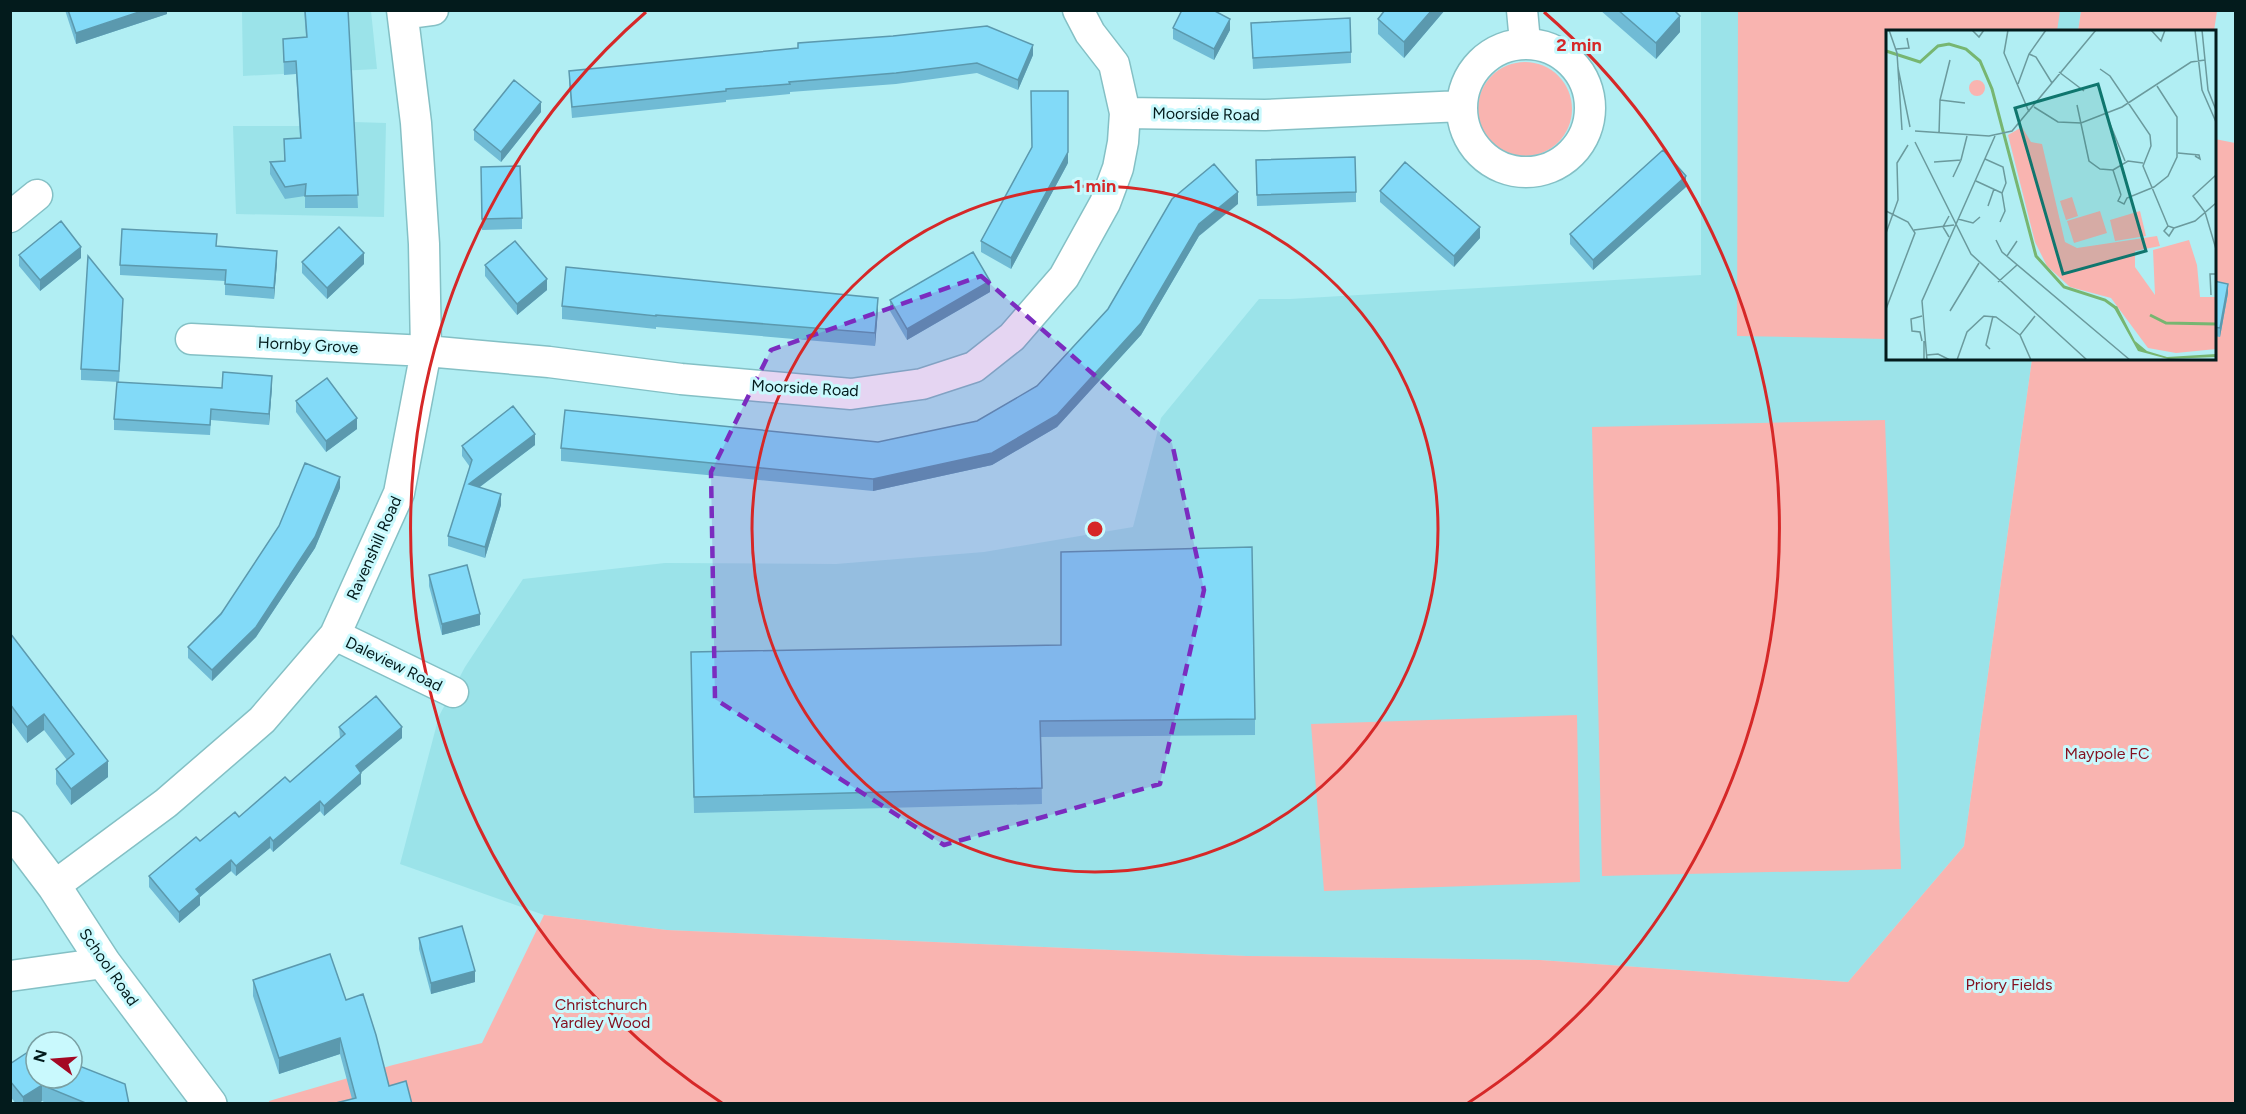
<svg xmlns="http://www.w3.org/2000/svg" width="2246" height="1114" viewBox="0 0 2246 1114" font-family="Figtree,sans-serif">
	<rect width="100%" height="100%" fill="#b1eef3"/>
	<path fill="#9be3e9" d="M242,11H371L377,69L243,76Z
		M1701,11H2081L2078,31L1888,32V358L2032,359L1964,846L1848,982L1540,960L1247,956L667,930L544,915L400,864L439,716L465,667L523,579L665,563L836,564L984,552L1133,527L1161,418L1259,299H1290L1701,275Z
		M354,122L386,123L384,217L236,214L233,126H299Z"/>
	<path fill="#f9b4b0" d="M1738,11H2060L2057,31L1888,32L1887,339L1737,336Z
		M2081,11V10L2217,11L2214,31H2078Z
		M1478 109a47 47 0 1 1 94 0a47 47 0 1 1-94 0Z
		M2215,139L2235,143V1103L270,1104L269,1101L393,1065L482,1043L544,915L667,930L1247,956L1540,960L1848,982L1964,846L2032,359L2214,358Z
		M1885,420L1901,869L1602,876L1592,427Z
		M1577,715L1580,882L1324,891L1311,724Z"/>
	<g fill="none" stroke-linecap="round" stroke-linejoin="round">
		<defs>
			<path id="minor" d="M1522,10L1525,42
				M403,14L433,10
				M1462 108a64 64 0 1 1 128 0a64 64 0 1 1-128 0Z
				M1125,113L1265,115L1462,106
				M10,217L37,195
				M191,339L426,351L549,362L681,379L851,394L922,384L974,367L1012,337L1064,277L1105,203L1118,168L1123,142L1125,113L1114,64L1090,33L1078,10
				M335,635L453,692
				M54,886L166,803L262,720L335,635L399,493L426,351L424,244L416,123L402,10
				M10,976L104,963"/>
			<path id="tertiary" d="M10,828L54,886L104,963L210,1104"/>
		</defs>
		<use href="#minor" stroke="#84c0c5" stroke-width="33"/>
		<use href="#tertiary" stroke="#84c0c5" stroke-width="36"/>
		<use href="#minor" stroke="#fff" stroke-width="30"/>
		<use href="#tertiary" stroke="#fff" stroke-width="33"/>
	</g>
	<path fill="#70bbd5" d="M65,10H167V14L76,44Z
		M304,10H348L358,208H305V196L285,199L270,174V162L284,161V139L300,138L296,74L284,75L283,39L306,37Z
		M1385,10H1445L1404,58L1378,34V19Z
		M1600,10H1674L1680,32L1656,59Z
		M1251,23L1351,52V63L1253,69Z
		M1173,28L1230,30L1214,60L1173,39Z
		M1033,55L1018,90L977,73L896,84L790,92V94L726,100V102L572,118L569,82V71Z
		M541,112L501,162L474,140V130Z
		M1068,163L1011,269L981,252V241Z
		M1256,171L1356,192V202L1257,206Z
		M481,178L522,218V229L482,230Z
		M1686,187L1593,270L1570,244V234Z
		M1380,191L1480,238L1454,267L1380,202Z
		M1238,204L1199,236L1141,335L1057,427L992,465L873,491L561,461V448L878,442L977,421L1037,386L1108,309Z
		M217,246L277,262L274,299L225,295V281L120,275V265Z
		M19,255L81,258L40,291L19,266Z
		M302,262L364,264L327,299L302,273Z
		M485,265L547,290L517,315L485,276Z
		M2214,281L2228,293L2220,337L2214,336Z
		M990,292L907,340L890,311V300Z
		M562,306L878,310L875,346L656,327V329L562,319Z
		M123,310L119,382L81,380V369Z
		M272,387L269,425L211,420L210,435L114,430V419L222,388Z
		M296,401L357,429L326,452L296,412Z
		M535,445L480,487L501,505L485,558L448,546V536L470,467L462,456V446Z
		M340,488L315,548L256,637L212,681L188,658V647Z
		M429,575L480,625L442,635L429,586Z
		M10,633L108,777L71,805L56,784V769L67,760L44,730L27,743L10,720Z
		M691,668L1255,719V735L1041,737L1042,804L694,813Z
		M339,727L402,738L361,772V784L324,816L320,811L273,852L270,848L236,876L231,871L200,897V905L179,923L149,887V876L200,841L239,817L290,782L340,738Z
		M419,938L475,982L431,994L419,949Z
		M253,980L346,1000L389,1086L352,1099L340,1054L279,1074L253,996Z
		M10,1064L129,1104H48L42,1101L38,1104H16L10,1096Z"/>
	<path fill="#5b99ae" d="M145,10H167V14L76,44V33Z
		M1432,10H1445L1404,58V42Z
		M1680,16V32L1656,59V43Z
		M1230,19V30L1214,60V49Z
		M1033,45V55L1018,90V80Z
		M541,102V112L501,162V152Z
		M1068,152V163L1011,269V258Z
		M1686,176V187L1593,270V260Z
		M1238,192V204L1199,236L1141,335L1057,427L992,465L873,491V479L992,453L1199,224Z
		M1480,227V238L1454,267V256Z
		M81,247V258L40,291V280Z
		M277,251V262L274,299V288Z
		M364,253V264L327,299V288Z
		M547,279V290L517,315V304Z
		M990,281V292L907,340V329Z
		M2228,284V293L2220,337V328Z
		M878,298V310L875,346V333Z
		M272,376V387L269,425V414Z
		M357,418V429L326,452V441Z
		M535,434V445L469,495V484Z
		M340,477V488L315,548L256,637L212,681V670Z
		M501,494V505L485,558V547Z
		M480,614V625L442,635V624Z
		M44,714V730L27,743V727Z
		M402,727V738L356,777V766Z
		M108,761V777L71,805V789Z
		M361,773V784L324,816V806Z
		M320,801V811L273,852V841Z
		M270,837V848L236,876V866Z
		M231,860V871L200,897V905L179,923V912L196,889Z
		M475,971V982L431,994V983Z
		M340,1038V1054L279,1074V1058Z
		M42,1085V1101L38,1104H23V1097Z"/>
	<path fill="#82daf8" stroke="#5b99ae" stroke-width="1.5" d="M68,10H145L76,33Z
		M305,10H348L358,195L305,196L306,184L285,187L270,162L285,161L284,139L301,138L296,61L284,62L283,39L307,37Z
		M1182,10H1213L1230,19L1214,49L1173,28Z
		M1385,10H1432L1404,42L1378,19Z
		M1618,10H1674L1680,16L1656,43Z
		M1350,18L1351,52L1253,58L1251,23Z
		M987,26L1033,45L1018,80L977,63L896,73L789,82L790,84L726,89V91L572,107L569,71L798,48V43L893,36Z
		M514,80L541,102L501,152L474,130Z
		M1031,91H1068V152L1011,258L981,241L1032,147Z
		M1663,150L1686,176L1593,260L1570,234Z
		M1355,157L1356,192L1257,195L1256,160Z
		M1405,162L1480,227L1454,256L1380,191Z
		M1214,164L1238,192L1199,224L1141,323L1057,415L992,453L873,479L561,448L565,410L878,442L977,421L1037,386L1108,309L1172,199Z
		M520,166L522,218L482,219L481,167Z
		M61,221L81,247L40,280L19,255Z
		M339,227L364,253L327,288L302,262Z
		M122,229L217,234L216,246L277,251L274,288L225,284L226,270L120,265Z
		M515,241L547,279L517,304L485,265Z
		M973,252L990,281L907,329L890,300Z
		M88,256L123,299L119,371L81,369Z
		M566,267L878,298L875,333L656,315V316L562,306Z
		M2214,281L2228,284L2220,328L2214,327Z
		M223,372L272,376L269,414L211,409L210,425L114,419L117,382L222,388Z
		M327,378L357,418L326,441L296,401Z
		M513,406L535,434L469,484L501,494L485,547L448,536L472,460L462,446Z
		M305,463L340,477L315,537L256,627L212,670L188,647L221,614L279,526Z
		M1252,547L1255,719L1040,721L1042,788L694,797L691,652L1061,645V552Z
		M467,565L480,614L442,624L429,575Z
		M10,633L108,761L71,789L56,769L74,754L44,714L27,727L10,704Z
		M376,696L402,727L356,766L361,773L324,806L320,801L273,841L270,837L236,866L231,860L196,889L200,894L179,912L149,876L196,837L200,841L235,812L239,817L285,777L290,782L345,734L339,727Z
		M462,926L475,971L431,983L419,938Z
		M330,954L346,1000L363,994L376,1035L389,1086L406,1081L412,1104H337L336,1103L356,1098L340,1038L279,1058L253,980Z
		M34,1048L36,1049V1078H72V1063L125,1084L129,1104H88L42,1085L23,1097L10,1081V1064Z"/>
	<path fill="#7b2cbf" fill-opacity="0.2" stroke="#7b2cbf" stroke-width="4.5" stroke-dasharray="12 8" stroke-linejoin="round" d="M981,276L1172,443L1204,590L1160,784L944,845L715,699L711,472L771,350Z"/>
	<g fill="none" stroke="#d62828" stroke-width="3">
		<circle cx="1095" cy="529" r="343"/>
		<path d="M722 1103A685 685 0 0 1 646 12M1544 12A685 685 0 0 1 1468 1103"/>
	</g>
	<g text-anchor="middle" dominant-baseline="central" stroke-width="6" stroke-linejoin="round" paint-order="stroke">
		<g font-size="16" fill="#031b1c" stroke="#c9f9fd">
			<text transform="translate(1206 114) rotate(1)">Moorside Road</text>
			<text transform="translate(308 345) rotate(3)">Hornby Grove</text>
			<text transform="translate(805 388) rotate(3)">Moorside Road</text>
			<text transform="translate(374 548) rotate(-66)">Ravenshill Road</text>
			<text transform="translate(394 664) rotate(26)">Daleview Road</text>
			<text transform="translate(109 967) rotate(55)">School Road</text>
		</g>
		<g font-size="16" fill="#84101f" stroke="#c9f9fd">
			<text x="2107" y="753">Maypole FC</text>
			<text x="2009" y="984">Priory Fields</text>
			<text x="601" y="1004">Christchurch<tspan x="601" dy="18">Yardley Wood</tspan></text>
		</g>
	</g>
	<g transform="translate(1886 30)">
		<rect width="330" height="330" fill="#b1eef3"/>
		<path d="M83 58a8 8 0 1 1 16 0a8 8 0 1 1-16 0ZM136,97L145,112L156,114L179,212L191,218L271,206L274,216L249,221V237L269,265L267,220L303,210L311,235L314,267H330V319L290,323L262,318L225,268L184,257L161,236L149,212L122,105ZM186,167L192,186L180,190L174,171ZM214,181L221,203L188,213L181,191ZM254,181L260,206L229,211L224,190Z" fill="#f9b4b0"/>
		<path d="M231,276L249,311L261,321L281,327L330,324V327L282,329L252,321L228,278Z" fill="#77b671"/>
		<path fill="none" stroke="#77b671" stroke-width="3" d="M0,21L34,32L52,16L63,14L80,19L94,31L106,59L150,226L178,257L219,270L230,278M264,285L280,293L330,294"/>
		<path fill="none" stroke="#6b9a9d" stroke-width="1.5" d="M3,0L11,23L16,100M86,0L93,7L98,0M122,0L118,23L143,82M265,0L275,11L279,0M309,0L316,60L330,92M316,0L322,60L330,80M10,19L23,18L21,8M143,24L150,27L166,53M12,38L24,97M214,39L224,46L264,105L265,116L257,136L282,196L288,198M173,42L198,61M132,54L143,24L160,0M54,70L79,73M191,75L203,131L214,139L227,140M148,77L172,92L195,93L236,77L305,32L319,30M220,84L239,131M29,101L103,106L126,101L210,0M53,104L54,70L64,30M29,112L85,224L201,330M292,123L313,125L314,129L309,126M99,129L117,137L120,153L116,163M48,132L75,130L81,106M227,140L242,131L257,133M227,140L235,165M330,145L307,166L319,182L330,219M67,147L75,130M90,151L116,163M235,165L232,171L238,174L241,168L268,157L282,146L291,127V87L271,56M102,176L108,159M0,181L22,192L29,203L0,279M63,186L57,197L63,207M72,189L87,193L94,187M114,192L119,181L116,163M282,196L278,201L283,206L288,198M288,198L309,191L330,173M28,200L68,195M0,203L12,170L11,133L22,115M110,210L116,222L244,330M121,226L131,211M112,252L131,235M325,265L324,244H330M64,281L93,233M36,311L34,302L26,301L25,289L36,286M38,311V330M104,319L100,315L107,286M41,325L52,324L64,330M41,330L36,271L109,106M71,330L81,302L98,286L110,287L134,305M145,330L134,305L149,286"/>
		<path fill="#0f766e" fill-opacity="0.15" stroke="#0f766e" stroke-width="3" d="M212,54L260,221L177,244L129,78Z"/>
		<rect width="330" height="330" fill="none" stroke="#031b1c" stroke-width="3"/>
	</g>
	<circle cx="1095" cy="529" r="9" fill="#d62828" stroke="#c9f9fd" stroke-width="3"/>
	<g font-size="18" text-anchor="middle" font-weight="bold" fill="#d62828" stroke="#c9f9fd" stroke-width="6" stroke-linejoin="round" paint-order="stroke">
		<text x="1579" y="51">2 min</text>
		<text x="1095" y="192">1 min</text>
	</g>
	<rect width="2246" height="1114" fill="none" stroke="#031b1c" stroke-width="24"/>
	<g transform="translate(54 1060) rotate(286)"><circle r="28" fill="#c9f9fd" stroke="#7aa0a3" stroke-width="1.5"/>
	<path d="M0-4.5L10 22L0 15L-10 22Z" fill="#a40824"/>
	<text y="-9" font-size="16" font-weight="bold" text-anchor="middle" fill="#031b1c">N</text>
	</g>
</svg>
